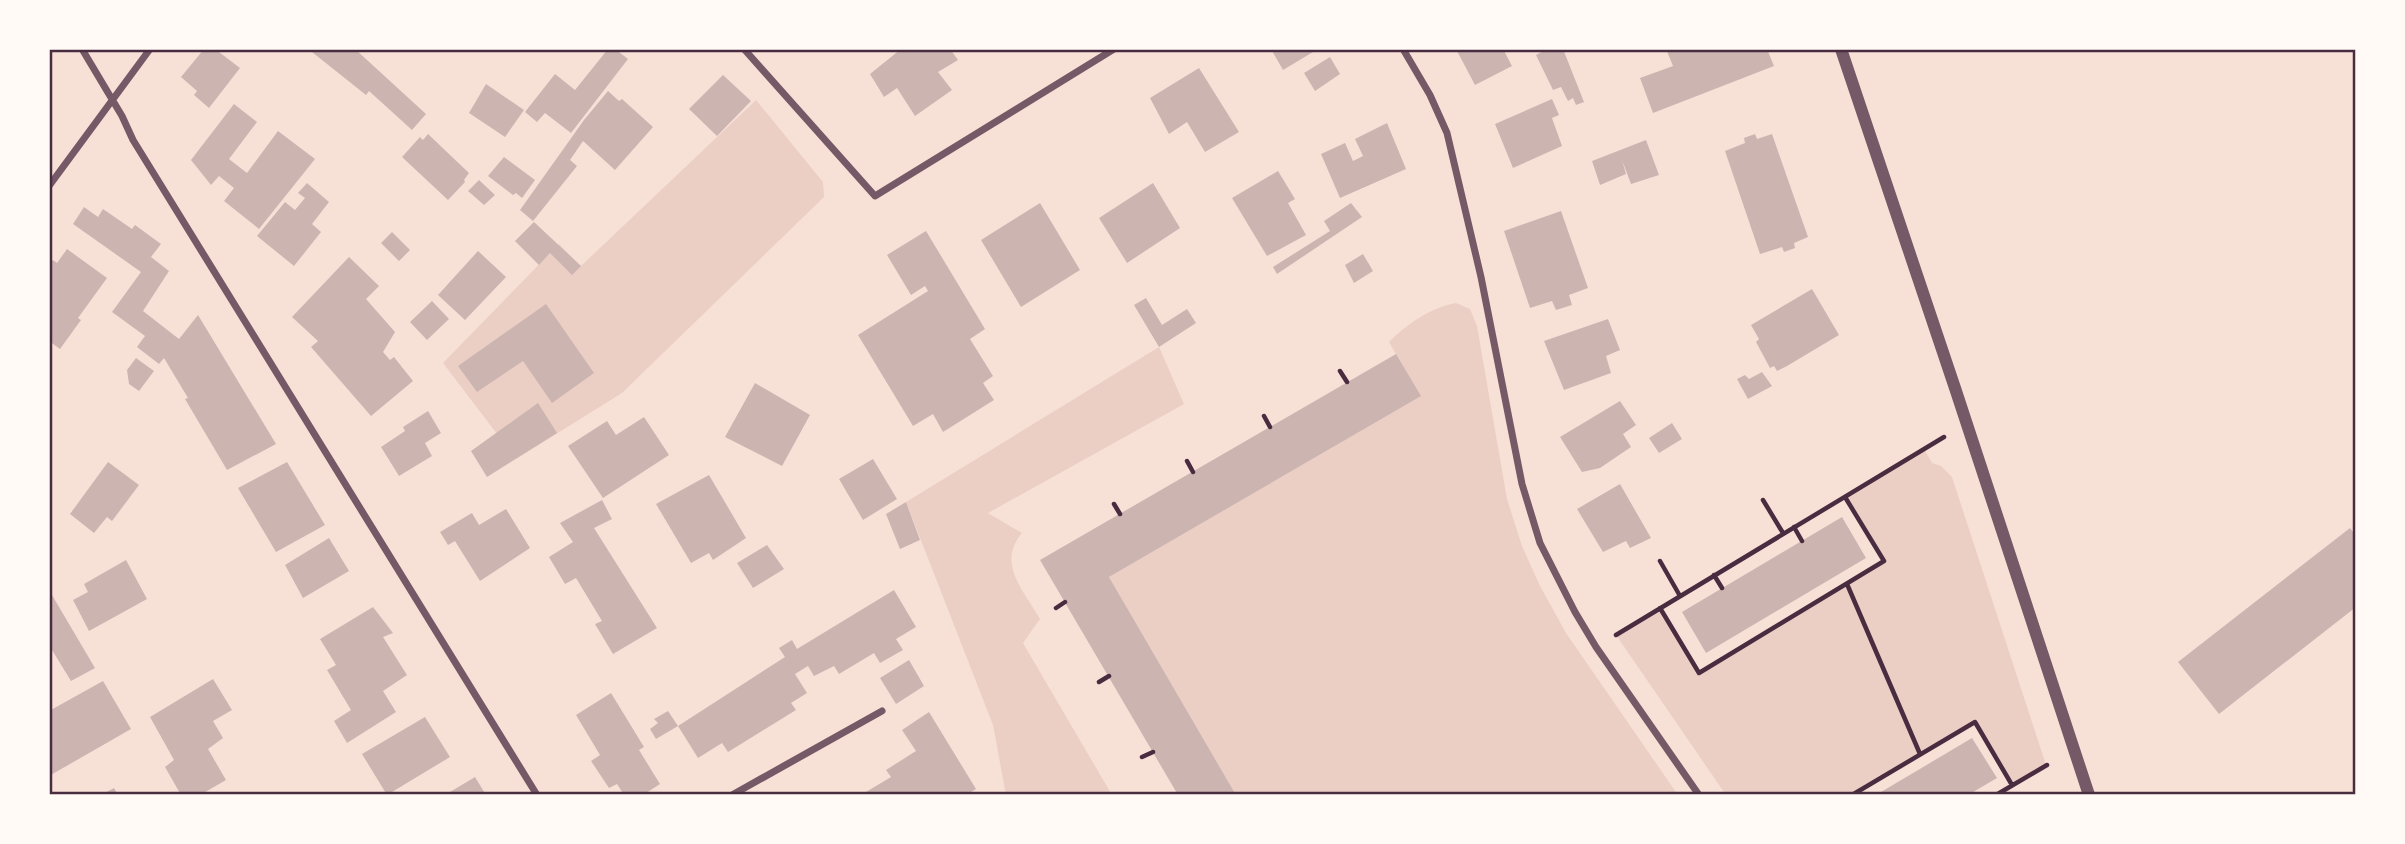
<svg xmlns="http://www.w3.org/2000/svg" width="2405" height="844" viewBox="0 0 2405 844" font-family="Montserrat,sans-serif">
	<rect width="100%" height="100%" fill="#f7e1d7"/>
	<path fill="#ebcfc5" d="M756,100L823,182L824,197L622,393L516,459L443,363L559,244L581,266Z
		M1456,303L1470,309L1477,326L1507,499L1522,546L1540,586L1566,633L1678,795H1236L1109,577L1420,396L1389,342C1406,325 1431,307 1456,303Z
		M1159,347L1184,404L988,513L1022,533C996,563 1024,591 1040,619L1023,643L1112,795H1006L993,725L906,502Z
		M1924,449L1932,463L1941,466L1952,477L2046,765L2012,785L1975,722L1852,795H1726L1616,635L1660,608L1699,673L1884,561L1845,497Z"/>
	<path fill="#ccb4b1" d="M204,49H215L240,68L209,108L194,95L197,91L181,77Z
		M315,49H355L426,114L412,130L369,91L366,95L312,52Z
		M608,49H615L628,59L571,133L545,113L537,122L525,112L555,74L575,90Z
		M901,49H950L958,60L938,72L952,90L915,116L897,88L884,97L870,74Z
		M1271,49H1318L1283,70Z
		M1456,49H1503L1512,66L1475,85Z
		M1547,49H1563L1584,102L1576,105L1573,98L1568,101L1561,87L1553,90L1536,55Z
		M1666,49H1767L1774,66L1653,113L1640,78L1673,66Z
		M1330,57L1340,74L1315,91L1304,73Z
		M1199,68L1239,132L1205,152L1187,122L1169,134L1150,98Z
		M723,75L751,101L717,136L689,109Z
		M486,84L524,110L505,137L469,113Z
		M608,91L619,101L622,99L653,127L615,170L583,141L570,160L577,166L533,221L520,210L584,120Z
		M1552,99L1559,115L1552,118L1562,146L1513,168L1495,124Z
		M234,104L257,122L229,159L247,173L278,131L315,159L259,229L224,201L234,188L219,176L211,185L191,160Z
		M1387,123L1406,169L1340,198L1321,154L1345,143L1353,161L1363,156L1355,139Z
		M428,134L469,173L464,180L465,182L448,200L402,157L420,137L423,140Z
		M1755,134L1757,139L1772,134L1808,237L1794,243L1795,248L1784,252L1782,247L1760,254L1725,151L1745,143L1744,138Z
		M1646,140L1659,175L1631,184L1622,160L1626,174L1600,185L1592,161Z
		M504,157L535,180L522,198L516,193L513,195L488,176Z
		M1278,171L1295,199L1288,203L1306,235L1267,256L1232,198Z
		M479,180L495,195L484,205L468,191Z
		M307,183L329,202L312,224L321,232L294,266L257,236L285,202L295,210L305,198L298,193Z
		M1153,183L1180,228L1127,263L1099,218Z
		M1040,203L1080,270L1021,307L981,240Z
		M1351,203L1362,217L1277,274L1273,267L1330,231L1324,221Z
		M84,207L98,217L103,209L132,229L135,225L161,244L151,257L169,271L143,311L179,339L198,315L276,444L227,470L185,399L188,398L164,358L159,364L137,347L145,336L112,312L141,272L73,224Z
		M1561,211L1588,288L1569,295L1572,305L1556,310L1552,301L1530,308L1504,231Z
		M534,222L581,266L572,275L550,253L539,265L515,241Z
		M926,231L985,329L970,339L993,376L983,383L994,400L943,432L933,414L913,426L858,335L928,291L925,286L911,295L887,255Z
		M392,232L410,250L399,261L381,243Z
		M67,249L107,278L78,318L81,320L60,349L49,341V265L53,260L57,263Z
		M478,251L506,277L465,320L438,295Z
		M1363,254L1373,271L1354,283L1345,265Z
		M349,257L379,286L366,299L395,332L383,352L390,360L394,357L413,381L371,416L311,347L318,341L292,317Z
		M1812,289L1839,335L1787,366L1777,371L1774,366L1770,368L1756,342L1759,339L1751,325Z
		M1146,298L1162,325L1187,309L1196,323L1159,347L1134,305Z
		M432,301L449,319L427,340L410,322Z
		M546,304L594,373L552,403L523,361L477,392L458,366Z
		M1608,319L1620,350L1606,356L1611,373L1564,390L1544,341Z
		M1396,354L1421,396L1109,577L1236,795H1178L1040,560Z
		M136,358L154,371L139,391L129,384L127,370Z
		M1762,372L1772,386L1748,399L1737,379L1745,375L1749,379Z
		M755,383L810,415L782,466L725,437Z
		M1620,401L1636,425L1623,434L1631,447L1600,468L1582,472L1560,437Z
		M538,403L557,433L487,477L471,451Z
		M428,411L441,433L425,443L432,456L399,476L381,447L405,431L403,427Z
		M644,417L669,455L603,498L568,446L607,421L616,435Z
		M1672,423L1682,439L1659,453L1649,438Z
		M873,459L897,499L863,520L839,479Z
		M108,462L139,485L112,521L107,517L94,533L70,514Z
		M287,462L325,525L276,552L238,488Z
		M709,475L746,538L713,560L709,553L691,563L656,504Z
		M1620,484L1651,538L1630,548L1626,541L1603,552L1577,509Z
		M602,500L612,519L594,528L657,628L613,654L595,624L602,621L576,578L565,584L549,557L573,542L560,523Z
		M906,502L920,540L900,549L886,514Z
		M506,509L530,548L480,581L455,541L448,545L440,532L472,513L479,525Z
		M1842,517L1866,558L1706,653L1682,612Z
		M2350,528L2356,536V607L2219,714L2178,662Z
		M329,538L349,571L303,598L285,565Z
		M767,545L784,569L753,588L737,563Z
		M126,560L147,599L89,631L73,600L88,592L84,584Z
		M49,590L95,668L71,681L49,645Z
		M894,590L916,627L896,639L903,650L880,663L874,653L839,674L834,666L814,676L808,666L795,674L807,693L791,703L796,710L728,752L722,743L698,758L678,726L785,657L779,648L792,640L797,649Z
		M373,607L393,633L383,637L407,675L383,691L396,712L347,743L334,721L351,710L327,670L336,665L320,639Z
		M909,660L924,686L896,704L880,678Z
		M213,679L232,710L213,721L223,738L208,749L226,780L200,795H181L165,767L174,760L150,717Z
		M103,681L131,729L49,776V711Z
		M611,693L644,747L639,750L660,784L643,795H624L617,784L609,788L591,761L600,755L576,715Z
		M668,711L678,726L656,739L650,729L658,723L654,719Z
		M929,712L976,789L966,795H940L938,793L935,795H861L891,777L886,770L916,751L902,730Z
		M425,717L450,757L387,795L362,754Z
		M1972,738L1997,778L1968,795H1876Z
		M475,777L486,795H445Z
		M114,788L118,795H101Z"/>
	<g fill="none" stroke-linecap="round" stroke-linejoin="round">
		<path stroke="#4a2c40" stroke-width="4.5" d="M1340,371L1347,382
			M1264,416L1270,427
			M1187,461L1193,472
			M1763,500L1783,533
			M1114,504L1120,514
			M1794,527L1802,541
			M1660,561L1680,596
			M1714,575L1722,588
			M1847,584L1920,754
			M1056,608L1065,602
			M1660,608L1699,673L1884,561L1845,497
			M1616,635L1944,437
			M1099,682L1109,676
			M1142,757L1153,752
			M1852,795L1975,722L2012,785
			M1996,795L2047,765"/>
		<path stroke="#755966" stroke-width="7" d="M82,49L122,116L133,140L537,795
			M744,49L875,196L1114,49
			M1403,49L1430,95L1447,133L1481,277L1522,484L1540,543L1575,612L1596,647L1699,795
			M49,186L150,49
			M732,795L882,711"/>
		<path stroke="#755966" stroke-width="12" d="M1841,49L1956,391L2089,795"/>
	</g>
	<rect width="2405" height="844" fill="none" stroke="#fffaf5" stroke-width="102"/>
	<rect x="51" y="51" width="2303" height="742" fill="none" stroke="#4a2c40" stroke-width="2.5"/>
</svg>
